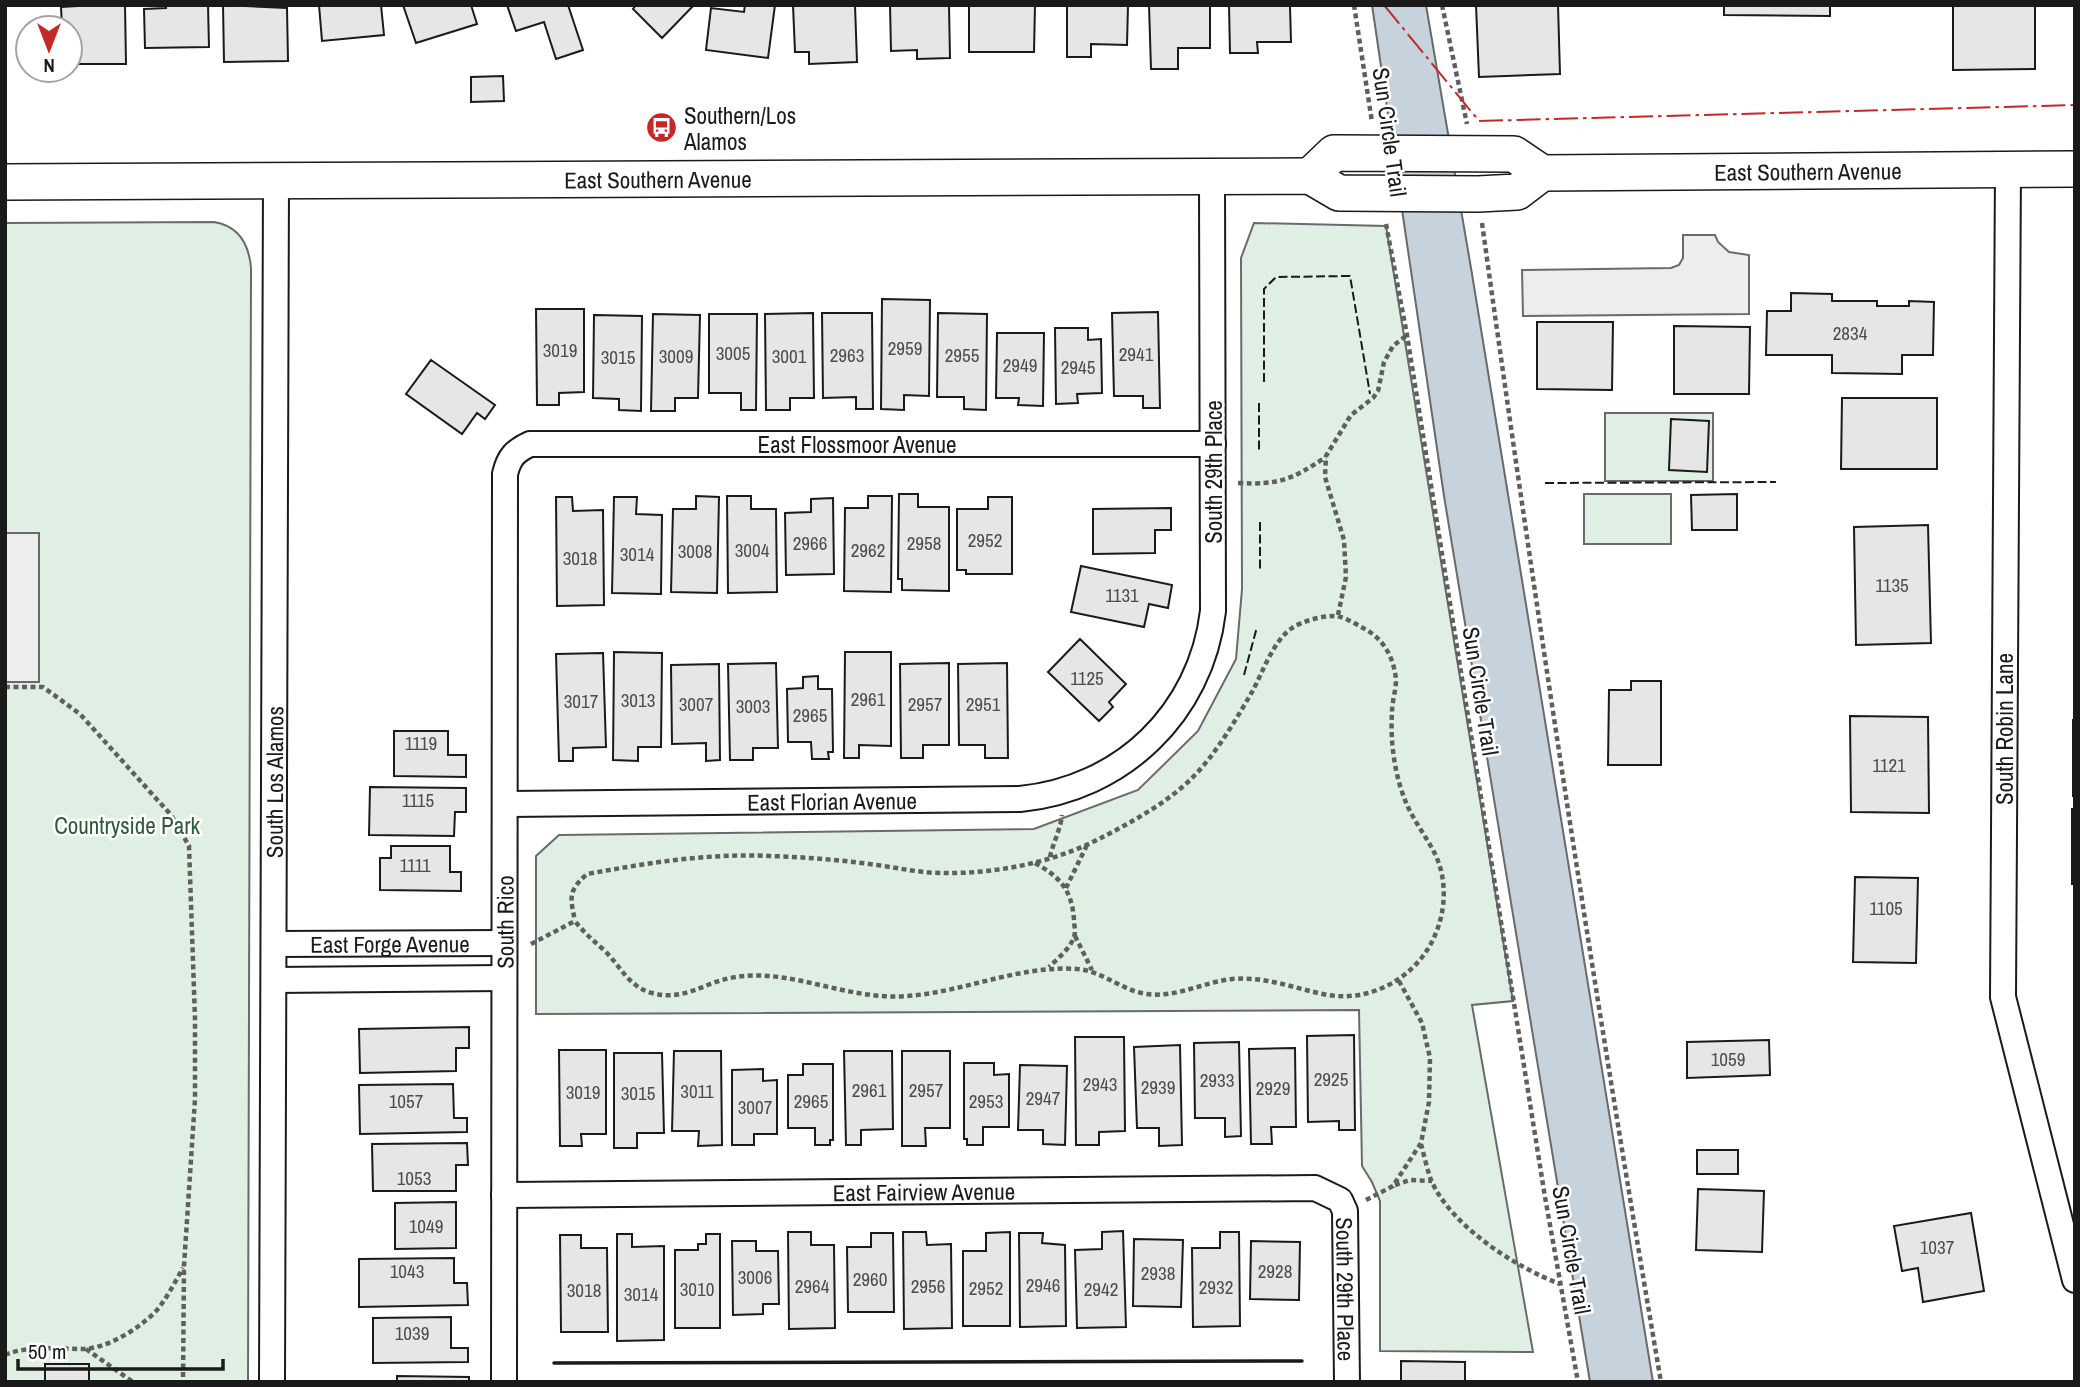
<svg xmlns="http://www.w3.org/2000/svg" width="2080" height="1387" viewBox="0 0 2080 1387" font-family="'Archivo Narrow',sans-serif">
	<rect width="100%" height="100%" fill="#fff"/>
	<path fill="#e0efe3" stroke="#6a6a6a" stroke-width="2" d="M214,222C238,226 249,244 251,268L248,1382H5V223Z
		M1254,223L1386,226L1513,1001L1472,1005L1533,1352L1380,1351V1201L1372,1182L1362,1166L1359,1010L536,1014V856L559,835L1034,829L1138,790L1198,731L1236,659L1242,589L1241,258Z
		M1605,413H1713V481H1605Z
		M1584,494H1671V544H1584Z"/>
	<path fill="#ededed" stroke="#6a6a6a" stroke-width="2" d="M1683,235H1715L1718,242L1729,252L1749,255V314L1523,316L1522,270L1671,268L1679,265L1683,258Z
		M5,533H39V682H5Z"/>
	<path fill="#c6d2dc" stroke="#6a6a6a" stroke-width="2" d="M1372,5H1426L1472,274L1653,1382H1590L1444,496Z"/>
	<path fill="#e6e6e6" stroke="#1a1a1a" stroke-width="2" d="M95,5H125L126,64H70V28H62L61,7Z
		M166,5H208L209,47L145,48L144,9L166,8Z
		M223,5L287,8L288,61L224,62Z
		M319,5H381L384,35L322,41Z
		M403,5H471L477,24L416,43Z
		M507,5H568L583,50L556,59L544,22L516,31Z
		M636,5H694L662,38L633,9Z
		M745,5H775L768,58L706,50L711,8L744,12Z
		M793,5H855L857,62L809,64V52H795Z
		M890,5H949L950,58L917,59V50L891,51Z
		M969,5H1035L1034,52H969Z
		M1067,5H1128L1127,45L1091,44V57H1067Z
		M1149,5H1210V48H1178V69H1151Z
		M1229,5L1290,6L1291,42H1257L1258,53H1230Z
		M1476,5H1558L1560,74L1479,77Z
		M1724,5H1830V16L1724,15Z
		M1953,5H2035V69L1953,70Z
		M503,76L504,101L471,102V77Z
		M1791,293L1832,294V301H1877V306H1909V301L1934,302L1933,355H1902V374L1832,373V355H1766L1767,311H1791Z
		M882,299L930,300L929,396L904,395V410L881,409Z
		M536,309H584V392L559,393V405H537Z
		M1158,312L1160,408H1143V396H1114L1112,313Z
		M813,313L814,398H790V410H766L765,314Z
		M822,313H872L873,409H856V397L823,398Z
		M938,313L987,314L986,410L964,409V397H937Z
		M653,314L700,315L698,398H675V411H651Z
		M709,314H757L756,410H741V393H709Z
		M594,315L642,316L641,411L619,410V399L593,398Z
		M1537,322H1613L1612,390L1537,389Z
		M1674,326L1750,327L1749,394H1674Z
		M1055,328H1088V340L1101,339L1102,393L1077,394L1078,403L1056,404Z
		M997,333H1044L1043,406L1018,405L1019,398H996Z
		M431,360L495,405L485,419L477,413L462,434L406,394Z
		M1842,398H1937V469H1841Z
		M1671,419L1709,421L1707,472L1669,470Z
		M899,494H918V507H949V591L902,590V579H898Z
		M1737,494V530H1692L1691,495Z
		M696,496L719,497L717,593L671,592L673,509H696Z
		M727,496H751V509H776L777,592L728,593Z
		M868,496H892L891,592L844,591L845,508H868Z
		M556,497H572L573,511L603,510L604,605L557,606Z
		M614,497H637L636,514L662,515L661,594L612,593Z
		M988,497H1012V574H966V570H957V509H988Z
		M833,498L834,574L786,575L785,513L811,512V499Z
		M1171,508V530H1155V553L1093,554V509Z
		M1928,525L1931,643L1856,645L1854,527Z
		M1081,566L1172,585L1168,608L1149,604L1144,627L1071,612Z
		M1080,639L1126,684L1109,702L1113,707L1099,721L1048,672Z
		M614,652L662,653L661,747H638V761L613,760Z
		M845,652H891V746L859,745V758H844Z
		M603,653L606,747L573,748V761H559L556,654Z
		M776,663L778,748H753V760H730L728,664Z
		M949,663V745H923V758H901L900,664Z
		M1007,663L1008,758H985V745H959L958,664Z
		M719,664L720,760L706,761V743L672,744L671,665Z
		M818,676V689H832L833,752H828L829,759H812L811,742H788L787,689L803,688V677Z
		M1631,681H1661V765H1608L1609,690H1631Z
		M1850,716L1928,717L1929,813L1851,812Z
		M2073,720H2075V796H2073Z
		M394,731H448V755H466V777L394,776Z
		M370,787L466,788V812H455L454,836L369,835Z
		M2072,809H2075V884H2072Z
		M391,846H450V872H461V891L380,890V858H391Z
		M1855,877L1918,878L1916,963L1853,962Z
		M469,1027V1048H456V1071L360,1073L359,1029Z
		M1354,1035L1355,1130H1339V1121L1308,1122L1307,1036Z
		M1075,1037H1124L1125,1131L1099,1132V1145H1076Z
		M1769,1040L1770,1075L1687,1078V1042Z
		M1239,1042L1241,1136L1225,1137V1118H1195L1194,1043Z
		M1180,1045L1182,1145L1159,1146V1128H1137L1134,1047Z
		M1295,1048L1296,1127H1271L1272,1144H1251L1249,1049Z
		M559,1050H606V1134H581L582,1146H560Z
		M674,1051H721L722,1145L698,1146L699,1131H672Z
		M844,1051H892L893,1129L861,1130V1145H846Z
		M902,1051H950V1128H925L926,1146H902Z
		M614,1053H662L664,1133H637V1148H614Z
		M964,1063H994V1075L1009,1074V1127H983V1145H967V1139H964Z
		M803,1064H833V1140H830V1145H815V1128H788V1075H803Z
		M1020,1065L1067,1066L1065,1145L1043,1144V1130H1018Z
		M763,1069V1081L777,1080V1134H754V1145H732V1070Z
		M453,1084L454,1118H467V1132L360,1134L359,1085Z
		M467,1143L468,1165H456V1191H373L372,1144Z
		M1697,1150H1738V1174H1697Z
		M1698,1189L1764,1191L1762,1252L1696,1250Z
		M456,1202V1248L395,1249V1203Z
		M1971,1213L1984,1291L1923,1302L1918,1268L1902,1271L1894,1226Z
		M1123,1231L1126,1327L1077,1328L1075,1250L1102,1249V1232Z
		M788,1232H811V1245H834L835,1328L789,1329Z
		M903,1232H926L927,1245L951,1244L952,1328L904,1329Z
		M1010,1232V1326H963V1251H986V1233Z
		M1220,1232H1239L1240,1326L1193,1327L1192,1248H1220Z
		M871,1233H893L894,1312H848L847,1247H871Z
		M1019,1233H1043L1042,1243L1065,1245L1066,1326L1020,1327Z
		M617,1234H632V1247L664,1246V1340L617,1341Z
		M706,1234H720V1328H675V1250H698V1244H706Z
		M560,1235H581V1248H607L608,1332H561Z
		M1134,1239L1183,1240L1181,1307L1133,1306Z
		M732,1241H756V1251H778L779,1304H763V1314L733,1315Z
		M1251,1241L1300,1242L1299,1300L1250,1299Z
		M454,1258V1283H467L468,1305L359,1307V1259Z
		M451,1317V1348H468V1362L373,1363V1318Z
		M1401,1361L1465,1362V1382H1401Z
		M45,1364H89V1382H45Z
		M397,1376L469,1377V1382H397Z"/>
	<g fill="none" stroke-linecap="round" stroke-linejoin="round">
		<defs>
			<g id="street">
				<path d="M2008,169L2003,997L2075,1280"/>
				<path id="s1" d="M506,804L1020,799C1122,789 1201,713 1213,611L1212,176"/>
				<path id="s2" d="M274,944L504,943"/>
				<path d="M274,980L504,978"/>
				<path id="s3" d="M504,1195L1315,1188L1340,1200L1345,1211L1347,1382"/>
				<path id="s4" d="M272,1382L276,181"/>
				<path id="s5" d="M504,1382L505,474C509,457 515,451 530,444H1213"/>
			</g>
			<g id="secondary">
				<path id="s6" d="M1310,176L1334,153L1514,154L1542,173L2075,169"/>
				<path id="s7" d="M5,182L1310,176L1339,193L1478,194L1517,192L1542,173"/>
			</g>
		</defs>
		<use href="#street" stroke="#1a1a1a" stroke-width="28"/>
		<use href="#secondary" stroke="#1a1a1a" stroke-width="38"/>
		<path stroke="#5f5f5f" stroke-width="4.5" stroke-dasharray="5 3.5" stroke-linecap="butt" d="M1354,5L1372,122
			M1442,5L1467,124
			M1482,223C1536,610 1595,997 1661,1382
			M1386,224L1407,335L1545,1197L1578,1382
			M1238,483C1279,485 1291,480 1326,457
			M1338,615L1346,577L1344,540L1325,477L1326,456L1351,415L1373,398L1378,391L1384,362L1393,346L1407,335
			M5,687H43L80,714L171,815L189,846L195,1019V1099L184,1266L183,1382
			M1050,857C1053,843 1061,828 1062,815
			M1035,863C1060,877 1072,890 1074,920C1074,925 1076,932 1074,937C1070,949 1057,959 1049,967
			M1066,888L1087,845
			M1075,936L1092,970
			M531,944L575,921C584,933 594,941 605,951C621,967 629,987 652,993C686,1002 705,981 736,977C791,968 848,1001 907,996C965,992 1018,965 1077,969C1103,971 1122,991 1147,994C1176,998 1204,982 1232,979C1267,976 1295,989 1328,995C1364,1001 1401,985 1423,956C1444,928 1451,887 1435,854C1427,838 1416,824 1408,807C1395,779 1390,743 1392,712C1392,702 1396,690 1396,680C1394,657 1383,638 1363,628C1354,623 1343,616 1334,616C1321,616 1303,621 1292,628C1273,641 1263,672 1252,692C1235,721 1215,756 1190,780C1165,804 1130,823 1099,839C1052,863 994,874 942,873C920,873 899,868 877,865C841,860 806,857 769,856C707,853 648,863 587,874C568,891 570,897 575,921
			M1421,1144C1424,1155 1427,1169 1431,1180C1451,1226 1515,1267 1560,1284
			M1395,1185L1410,1180L1432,1181
			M1366,1200L1393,1186L1421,1143L1429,1102L1430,1058L1422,1023L1399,981
			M86,1349L133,1382
			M5,1355C29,1345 55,1349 81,1349C107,1349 139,1329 157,1310C167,1298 175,1282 183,1268"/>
		<use href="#street" stroke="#fff" stroke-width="24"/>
		<use href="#secondary" stroke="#fff" stroke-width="35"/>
		<path stroke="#1a1a1a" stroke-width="2" stroke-dasharray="9 3.5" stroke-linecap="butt" d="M1264,382V289L1276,277L1350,276L1370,394
			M1259,403V451
			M1545,483L1776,482
			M1260,522V572
			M1244,675L1257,627"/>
		<path stroke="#1a1a1a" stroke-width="3.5" d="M554,1363L1302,1361"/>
		<path stroke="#c62828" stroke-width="2" stroke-dasharray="24 5 3.5 5" stroke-linecap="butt" d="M1384,5L1479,121L2075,105"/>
	</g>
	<defs>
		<symbol id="bus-disc" viewBox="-11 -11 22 22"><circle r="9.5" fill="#c62828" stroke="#fff"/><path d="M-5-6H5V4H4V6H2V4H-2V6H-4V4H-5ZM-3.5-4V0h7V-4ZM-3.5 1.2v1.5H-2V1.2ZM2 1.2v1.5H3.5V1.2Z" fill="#fff"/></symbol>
	</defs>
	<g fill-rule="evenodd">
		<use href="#bus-disc" x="644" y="110" width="35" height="35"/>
	</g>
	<g text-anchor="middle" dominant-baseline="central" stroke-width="5" stroke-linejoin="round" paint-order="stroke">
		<g font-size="19" fill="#4d4d4d">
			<text x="1850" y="333">2834</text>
			<text x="905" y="348">2959</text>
			<text x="560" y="350">3019</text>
			<text x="733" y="353">3005</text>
			<text x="1136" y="354">2941</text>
			<text x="847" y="355">2963</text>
			<text x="962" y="355">2955</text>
			<text x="676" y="356">3009</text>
			<text x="789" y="356">3001</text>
			<text x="618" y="357">3015</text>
			<text x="1020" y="365">2949</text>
			<text x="1078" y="367">2945</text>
			<text x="985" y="540">2952</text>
			<text x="810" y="543">2966</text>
			<text x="924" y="543">2958</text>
			<text x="752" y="550">3004</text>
			<text x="868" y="550">2962</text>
			<text x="695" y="551">3008</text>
			<text x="637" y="554">3014</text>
			<text x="580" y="558">3018</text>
			<text x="1892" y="585">1135</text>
			<text x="1122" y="595">1131</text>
			<text x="1087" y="678">1125</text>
			<text x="868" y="699">2961</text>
			<text x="638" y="700">3013</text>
			<text x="581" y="701">3017</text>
			<text x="696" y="704">3007</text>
			<text x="925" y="704">2957</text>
			<text x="983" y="704">2951</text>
			<text x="753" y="706">3003</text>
			<text x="810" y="715">2965</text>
			<text x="421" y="743">1119</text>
			<text x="1889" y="765">1121</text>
			<text x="418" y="800">1115</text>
			<text x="415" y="865">1111</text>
			<text x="1886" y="908">1105</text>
			<text x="1728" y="1059">1059</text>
			<text x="1331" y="1079">2925</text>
			<text x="1217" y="1080">2933</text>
			<text x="1100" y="1084">2943</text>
			<text x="1158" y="1087">2939</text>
			<text x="1273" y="1088">2929</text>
			<text x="869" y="1090">2961</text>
			<text x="926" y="1090">2957</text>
			<text x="697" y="1091">3011</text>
			<text x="583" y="1092">3019</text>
			<text x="638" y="1093">3015</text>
			<text x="1043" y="1098">2947</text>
			<text x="406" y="1101">1057</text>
			<text x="811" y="1101">2965</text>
			<text x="986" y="1101">2953</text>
			<text x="755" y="1107">3007</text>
			<text x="414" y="1178">1053</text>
			<text x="426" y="1226">1049</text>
			<text x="1937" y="1247">1037</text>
			<text x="407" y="1271">1043</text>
			<text x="1275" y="1271">2928</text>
			<text x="1158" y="1273">2938</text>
			<text x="755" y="1277">3006</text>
			<text x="870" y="1279">2960</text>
			<text x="1043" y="1285">2946</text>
			<text x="812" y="1286">2964</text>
			<text x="928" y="1286">2956</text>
			<text x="1216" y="1287">2932</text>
			<text x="986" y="1288">2952</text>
			<text x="697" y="1289">3010</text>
			<text x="1101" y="1289">2942</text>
			<text x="584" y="1290">3018</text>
			<text x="641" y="1294">3014</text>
			<text x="412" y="1333">1039</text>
		</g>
		<g font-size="23" fill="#1a1a1a" stroke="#fff" text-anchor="start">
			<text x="684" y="115">Southern/Los<tspan x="684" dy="26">Alamos</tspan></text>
		</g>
		<g font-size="23" fill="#1a1a1a" stroke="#fff">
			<text transform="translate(1390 132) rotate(82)">Sun Circle Trail</text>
			<text stroke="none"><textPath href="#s6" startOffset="513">East Southern Avenue</textPath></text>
			<text stroke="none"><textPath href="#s7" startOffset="653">East Southern Avenue</textPath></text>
			<text stroke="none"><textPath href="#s5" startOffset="1276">East Flossmoor Avenue</textPath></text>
			<text transform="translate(1213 472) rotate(-90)">South 29th Place</text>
			<text transform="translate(1481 691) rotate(81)">Sun Circle Trail</text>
			<text transform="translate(2004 729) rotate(-90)">South Robin Lane</text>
			<text stroke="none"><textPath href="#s4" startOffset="600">South Los Alamos</textPath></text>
			<text stroke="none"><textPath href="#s1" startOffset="326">East Florian Avenue</textPath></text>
			<text stroke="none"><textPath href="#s5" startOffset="460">South Rico</textPath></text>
			<text stroke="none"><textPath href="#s2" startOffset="116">East Forge Avenue</textPath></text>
			<text stroke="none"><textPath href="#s3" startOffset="420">East Fairview Avenue</textPath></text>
			<text transform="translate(1572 1250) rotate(80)">Sun Circle Trail</text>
			<text stroke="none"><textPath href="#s3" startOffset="929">South 29th Place</textPath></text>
		</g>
		<g font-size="23" fill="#2b5a34" stroke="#fff">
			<text x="127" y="825">Countryside Park</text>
		</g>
	</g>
	<rect width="2080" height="1387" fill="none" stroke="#1a1a1a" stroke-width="14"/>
	<g transform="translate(49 49) rotate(180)"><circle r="33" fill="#ffffff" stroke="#a3a3a3" stroke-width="2"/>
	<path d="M0-5L12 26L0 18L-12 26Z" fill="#c62828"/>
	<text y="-10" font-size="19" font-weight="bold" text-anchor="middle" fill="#1a1a1a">N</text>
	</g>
	<path d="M18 1359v10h205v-10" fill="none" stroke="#1a1a1a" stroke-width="3.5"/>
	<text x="28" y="1359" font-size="21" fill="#1a1a1a" stroke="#ffffff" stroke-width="5" paint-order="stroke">50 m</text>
</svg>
